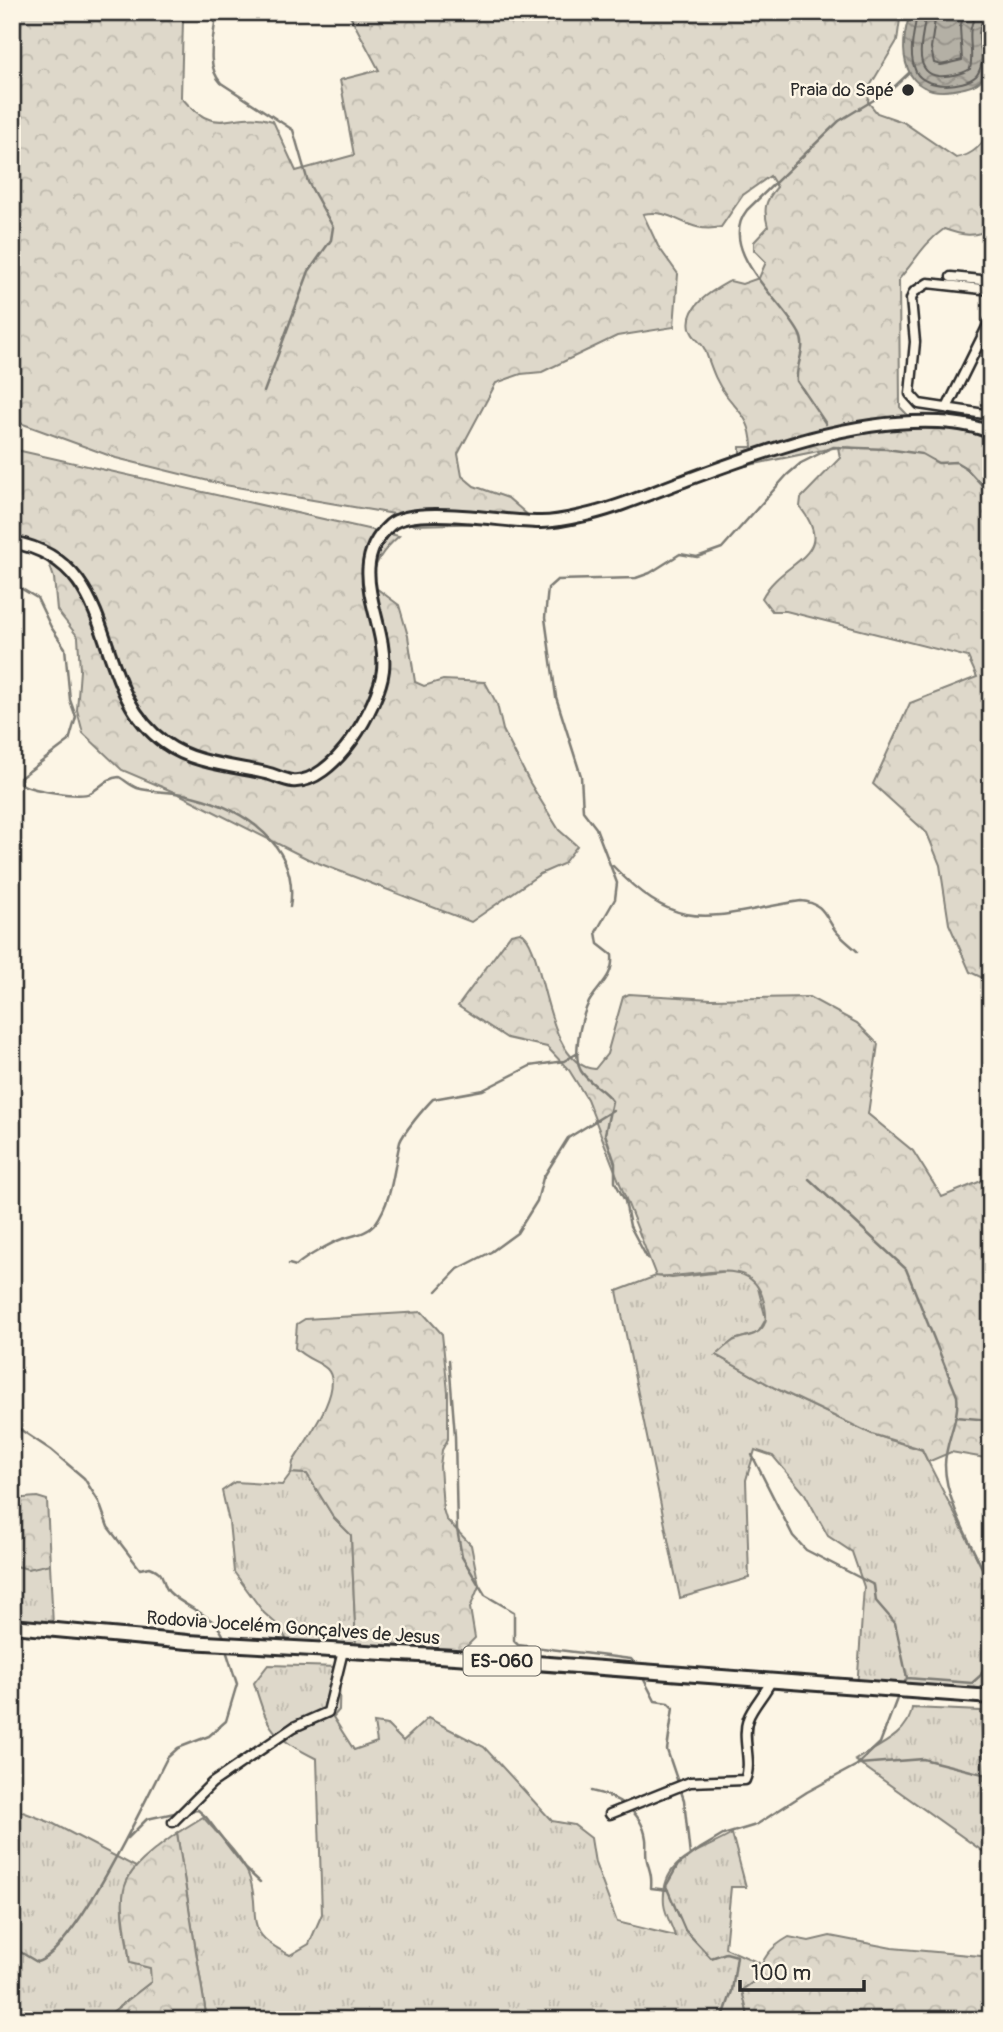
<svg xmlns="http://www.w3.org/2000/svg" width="1003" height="2032" viewBox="0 0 1003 2032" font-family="Pangolin,sans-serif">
	<defs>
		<pattern id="grass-tufts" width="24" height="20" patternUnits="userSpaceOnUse" patternTransform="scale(1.75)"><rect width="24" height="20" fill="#ded8ca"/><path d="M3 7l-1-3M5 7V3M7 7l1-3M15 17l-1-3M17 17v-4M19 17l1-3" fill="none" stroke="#bfbaae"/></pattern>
		<pattern id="forest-crowns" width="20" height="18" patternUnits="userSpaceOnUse" patternTransform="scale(1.75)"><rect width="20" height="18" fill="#ded8ca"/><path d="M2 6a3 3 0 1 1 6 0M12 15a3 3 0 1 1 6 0" fill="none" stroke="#bfbaae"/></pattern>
		<pattern id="water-waves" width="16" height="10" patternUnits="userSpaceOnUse" patternTransform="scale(1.75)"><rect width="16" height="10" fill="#b4b0a5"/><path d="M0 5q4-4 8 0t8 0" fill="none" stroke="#938f87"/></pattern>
	</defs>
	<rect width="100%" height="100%" fill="#fcf5e5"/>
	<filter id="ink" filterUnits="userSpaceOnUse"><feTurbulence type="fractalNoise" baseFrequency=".0143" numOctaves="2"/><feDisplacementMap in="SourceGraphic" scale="14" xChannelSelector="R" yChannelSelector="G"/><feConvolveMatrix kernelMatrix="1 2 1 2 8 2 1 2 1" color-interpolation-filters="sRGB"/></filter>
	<g filter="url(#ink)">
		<path fill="url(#grass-tufts)" stroke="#84827a" stroke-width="2" d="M729,1271L743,1272L756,1280L766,1319L758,1333L734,1340L716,1355L775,1388L872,1434L922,1450L991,1585V1697L857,1689L864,1587L852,1552L828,1536L805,1494L773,1456L755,1450L746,1480L749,1578L680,1598L617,1291L656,1276L672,1278Z
			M291,1473L307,1474L334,1518L351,1535L356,1645L288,1643L280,1627L264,1613L234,1572L229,1522L222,1491L235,1482L282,1485Z
			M50,1564L53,1626L12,1622V1565L28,1568Z
			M268,1665L340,1667L339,1710L333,1717L354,1750L377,1742L374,1723L387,1725L403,1741L428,1718L484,1747L552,1821L574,1825L591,1838L595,1863L617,1922L675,1936C672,1926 665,1914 664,1904C660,1857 701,1853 732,1834L746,1887H731L725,1948L759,1963V1978L742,1990L749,2020H207L177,1833L203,1817C218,1835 243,1856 250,1879C262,1918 240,1931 290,1955L309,1944L322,1914L317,1759C270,1735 269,1731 254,1683Z
			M912,1708L981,1711L984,1780L991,1783V1869L985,1853L855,1760C876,1747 909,1735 912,1708Z
			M12,1808L52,1823L136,1867C113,1893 126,1930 130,1963L151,1968V1982L102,2020H12Z"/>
		<path fill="url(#forest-crowns)" stroke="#84827a" stroke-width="2" d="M12,12H172L183,20L181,97C219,142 232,107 273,121L296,171L354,155L340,80L379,70L348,12H901L897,41L870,86L868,102L877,113L903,122L956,158C974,155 983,144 991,128V227C976,239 961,235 944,229C923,244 916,260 899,279L900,407L920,428L962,430L991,439V982L970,972L949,924L940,865L927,833L873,784L910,703L977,677L968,657L786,611H772L762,598C781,559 840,558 800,507L801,498L840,458L838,447L740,467V447H752C751,420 741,414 726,395C715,381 711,366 705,350C702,342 692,338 690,328C685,305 714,290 730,281L742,284L759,278L766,262L754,250V242L768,227C763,209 765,201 777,187L770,176L743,195L721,227C686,235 674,207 643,214L658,246L678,274L674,327L617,336L542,372L521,374L496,383L458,454L462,476L474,486L508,498L536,522L413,525L400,515L225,485L116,458L12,420Z
			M12,449L399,536C383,550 373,563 372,585L399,605L408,636L415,682L424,686L443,680L485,682L497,704L503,730L530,783L559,830L577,846L563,864L540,874L471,922L308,859L181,795L122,770L83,733L77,710L80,670L78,637L57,610L54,578L48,560L23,550L12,549Z
			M520,932C546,942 542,1065 595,1069L607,1054L623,997L629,994L711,999L809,997L857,1023L878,1044L868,1114L913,1151L942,1197L991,1177V1459L951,1452L928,1462L922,1449L872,1434L775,1388L716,1355C721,1350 727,1345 733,1341C742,1336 756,1337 762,1328C768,1321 766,1311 764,1302C752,1251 696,1280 656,1276L587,1099L569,1070L547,1047L507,1038L458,1006L511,934Z
			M422,1312L442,1334L448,1392V1439L442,1450L440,1466L443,1509L446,1519L471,1545L479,1586L470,1608L475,1638L460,1653L356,1646L351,1535L334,1518L307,1474L291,1473L293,1462C304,1443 346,1388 327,1369C319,1361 307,1360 295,1348L297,1324L305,1319Z
			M37,1497L47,1500L50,1564L28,1569L12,1565V1499Z
			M177,1833L207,2020H102L151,1982L150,1968L130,1963C120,1885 110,1882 177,1833Z
			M830,1936L892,1948L991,1957V2020H749L742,1990L759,1978C760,1959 771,1947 789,1937L809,1941Z"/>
		<path fill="url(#water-waves)" stroke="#7d7b74" stroke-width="2" d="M911,12H991L986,28L988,61L983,78C975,87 965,88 954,90C903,99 896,50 911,12Z"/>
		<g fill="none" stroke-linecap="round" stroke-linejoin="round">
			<path stroke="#62605c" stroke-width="2" d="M917,12C915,32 907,52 916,72C925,89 963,88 976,76C981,71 981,62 985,57C978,47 976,30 984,20L991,18
				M926,12C925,30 909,72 938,76C948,77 962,74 970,69C975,50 963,28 979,12
				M936,12L931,48L934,63L941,65L962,60L960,27L965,12"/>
			<path stroke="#7d7b74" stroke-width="2.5" d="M216,12C215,36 204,64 221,83L293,130L308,182L333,227L331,240L309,271L264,392
				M826,424L797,381C795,364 808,348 799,333C781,299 716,250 747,210L839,121L892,89L909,73
				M12,583L37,598L51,627L65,648L70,700L76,717L69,741L20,778V783C28,790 80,798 90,793C101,788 105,778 119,777C125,780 131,786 137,788C155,793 174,791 192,796C244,809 300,845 290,907
				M613,866C682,939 714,914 801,901C823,903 824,914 835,930C841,938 850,944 857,951
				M12,1134V1143
				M809,1179L906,1269L957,1396C960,1419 945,1441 945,1465C945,1503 977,1553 991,1588
				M647,1258L630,1226L625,1201L615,1182V1163L605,1134L612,1101C604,1089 588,1083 581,1071C572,1055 581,1018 589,1002C599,985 614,977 612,955L598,944L596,932L615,899L617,883L596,828L583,811L581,776L556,697L545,618L548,588L557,580L636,578L650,573L680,554L697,557L722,548L787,475L801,463L833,447L886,449L922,454L938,463L956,462L966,468L991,495
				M289,1264L296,1266C302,1259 333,1242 342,1239C354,1235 367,1234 375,1224C393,1199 393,1170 400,1142C403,1133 425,1107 433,1099L483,1090L530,1066L564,1061L578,1053
				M437,1291L458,1269L491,1252L517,1233L537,1201L543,1178L568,1138L613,1110
				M449,1360L455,1436L457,1529L462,1557L485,1595L514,1612V1641L518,1645L631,1659L636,1665
				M955,1417L991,1420
				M12,1424L51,1450L84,1478L99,1502L108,1527L140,1569L150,1567C168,1574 160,1582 169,1592C187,1610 217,1614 225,1640
				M752,1455L793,1536L806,1550L874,1585L876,1601L895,1623L907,1678L902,1687
				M641,1674L655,1701L668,1703L673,1708L667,1750L684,1800L690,1856
				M907,1678L972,1683L981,1675L991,1650
				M856,1766L880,1743L898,1696
				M591,1791C616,1796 642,1810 646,1839C647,1846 645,1854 647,1861C650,1872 652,1875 651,1888L668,1890
				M189,1811L198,1810L206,1817L245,1868L260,1882
				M128,1838L147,1819L179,1812
				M12,1947L37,1962C76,1950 146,1798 167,1758L178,1748L209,1736L226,1721L237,1684L226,1650
				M722,2020L732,1991L737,1956L726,1953L711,1958L685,1930L666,1886L678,1865L701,1848L723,1835L756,1825L807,1792L859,1764L923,1759L991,1776"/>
			<defs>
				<path id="minor" d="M951,277L991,281
					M991,290L928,283L914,292L911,299L915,342L910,394L919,404L991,415
					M947,408L991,319
					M610,1814L690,1782L745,1780C753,1762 741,1739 748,1719C752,1707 765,1694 771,1681
					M173,1822L212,1783L294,1727L328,1712L343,1651"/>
				<path id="tertiary" d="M12,542C126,563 86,687 165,743C192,763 234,766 266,773C275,775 284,780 292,781C333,785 379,706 383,670C388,621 343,567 390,525C414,504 508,523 541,522C554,522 568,519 581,516C615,509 648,494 681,482C762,452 851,418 939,422C957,423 975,425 991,433"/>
				<path id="primary" d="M12,1626L188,1642L455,1657L991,1697"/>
			</defs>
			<use href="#minor" stroke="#2b2b2b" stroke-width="13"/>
			<use href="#tertiary" stroke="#2b2b2b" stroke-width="16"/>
			<use href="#primary" stroke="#2b2b2b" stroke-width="18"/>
			<use href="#minor" stroke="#fcf5e5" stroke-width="8"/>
			<use href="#tertiary" stroke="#fcf5e5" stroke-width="10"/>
			<use href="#primary" stroke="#fcf5e5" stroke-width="12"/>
		</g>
	</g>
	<circle fill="#2b2b2b" stroke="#fcf5e5" stroke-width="2.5" cx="908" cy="90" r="7"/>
	<g text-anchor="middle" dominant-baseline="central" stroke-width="5" stroke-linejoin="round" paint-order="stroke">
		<rect fill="#fcf5e5" stroke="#6a6863" stroke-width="2" x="463.5" y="1646.5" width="77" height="29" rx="5"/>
		<g font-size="18" font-weight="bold" fill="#2b2b2b">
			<text x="502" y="1661">ES-060</text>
		</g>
		<g font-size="19" fill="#2b2b2b" stroke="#fcf5e5" text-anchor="end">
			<text x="894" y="90">Praia do Sapé</text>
		</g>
		<g font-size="19" fill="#2b2b2b" stroke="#fcf5e5">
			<text transform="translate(293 1628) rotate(4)">Rodovia Jocelém Gonçalves de Jesus</text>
		</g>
	</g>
	<rect width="1003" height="2032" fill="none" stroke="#fcf5e5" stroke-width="42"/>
	<rect x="21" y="21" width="961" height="1990" fill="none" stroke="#2b2b2b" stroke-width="2.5" filter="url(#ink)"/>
	<path d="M740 1980v10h124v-10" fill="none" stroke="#2b2b2b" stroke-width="3.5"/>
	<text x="751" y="1980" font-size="21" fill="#2b2b2b" stroke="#fcf5e5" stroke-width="5" paint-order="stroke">100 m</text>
</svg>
